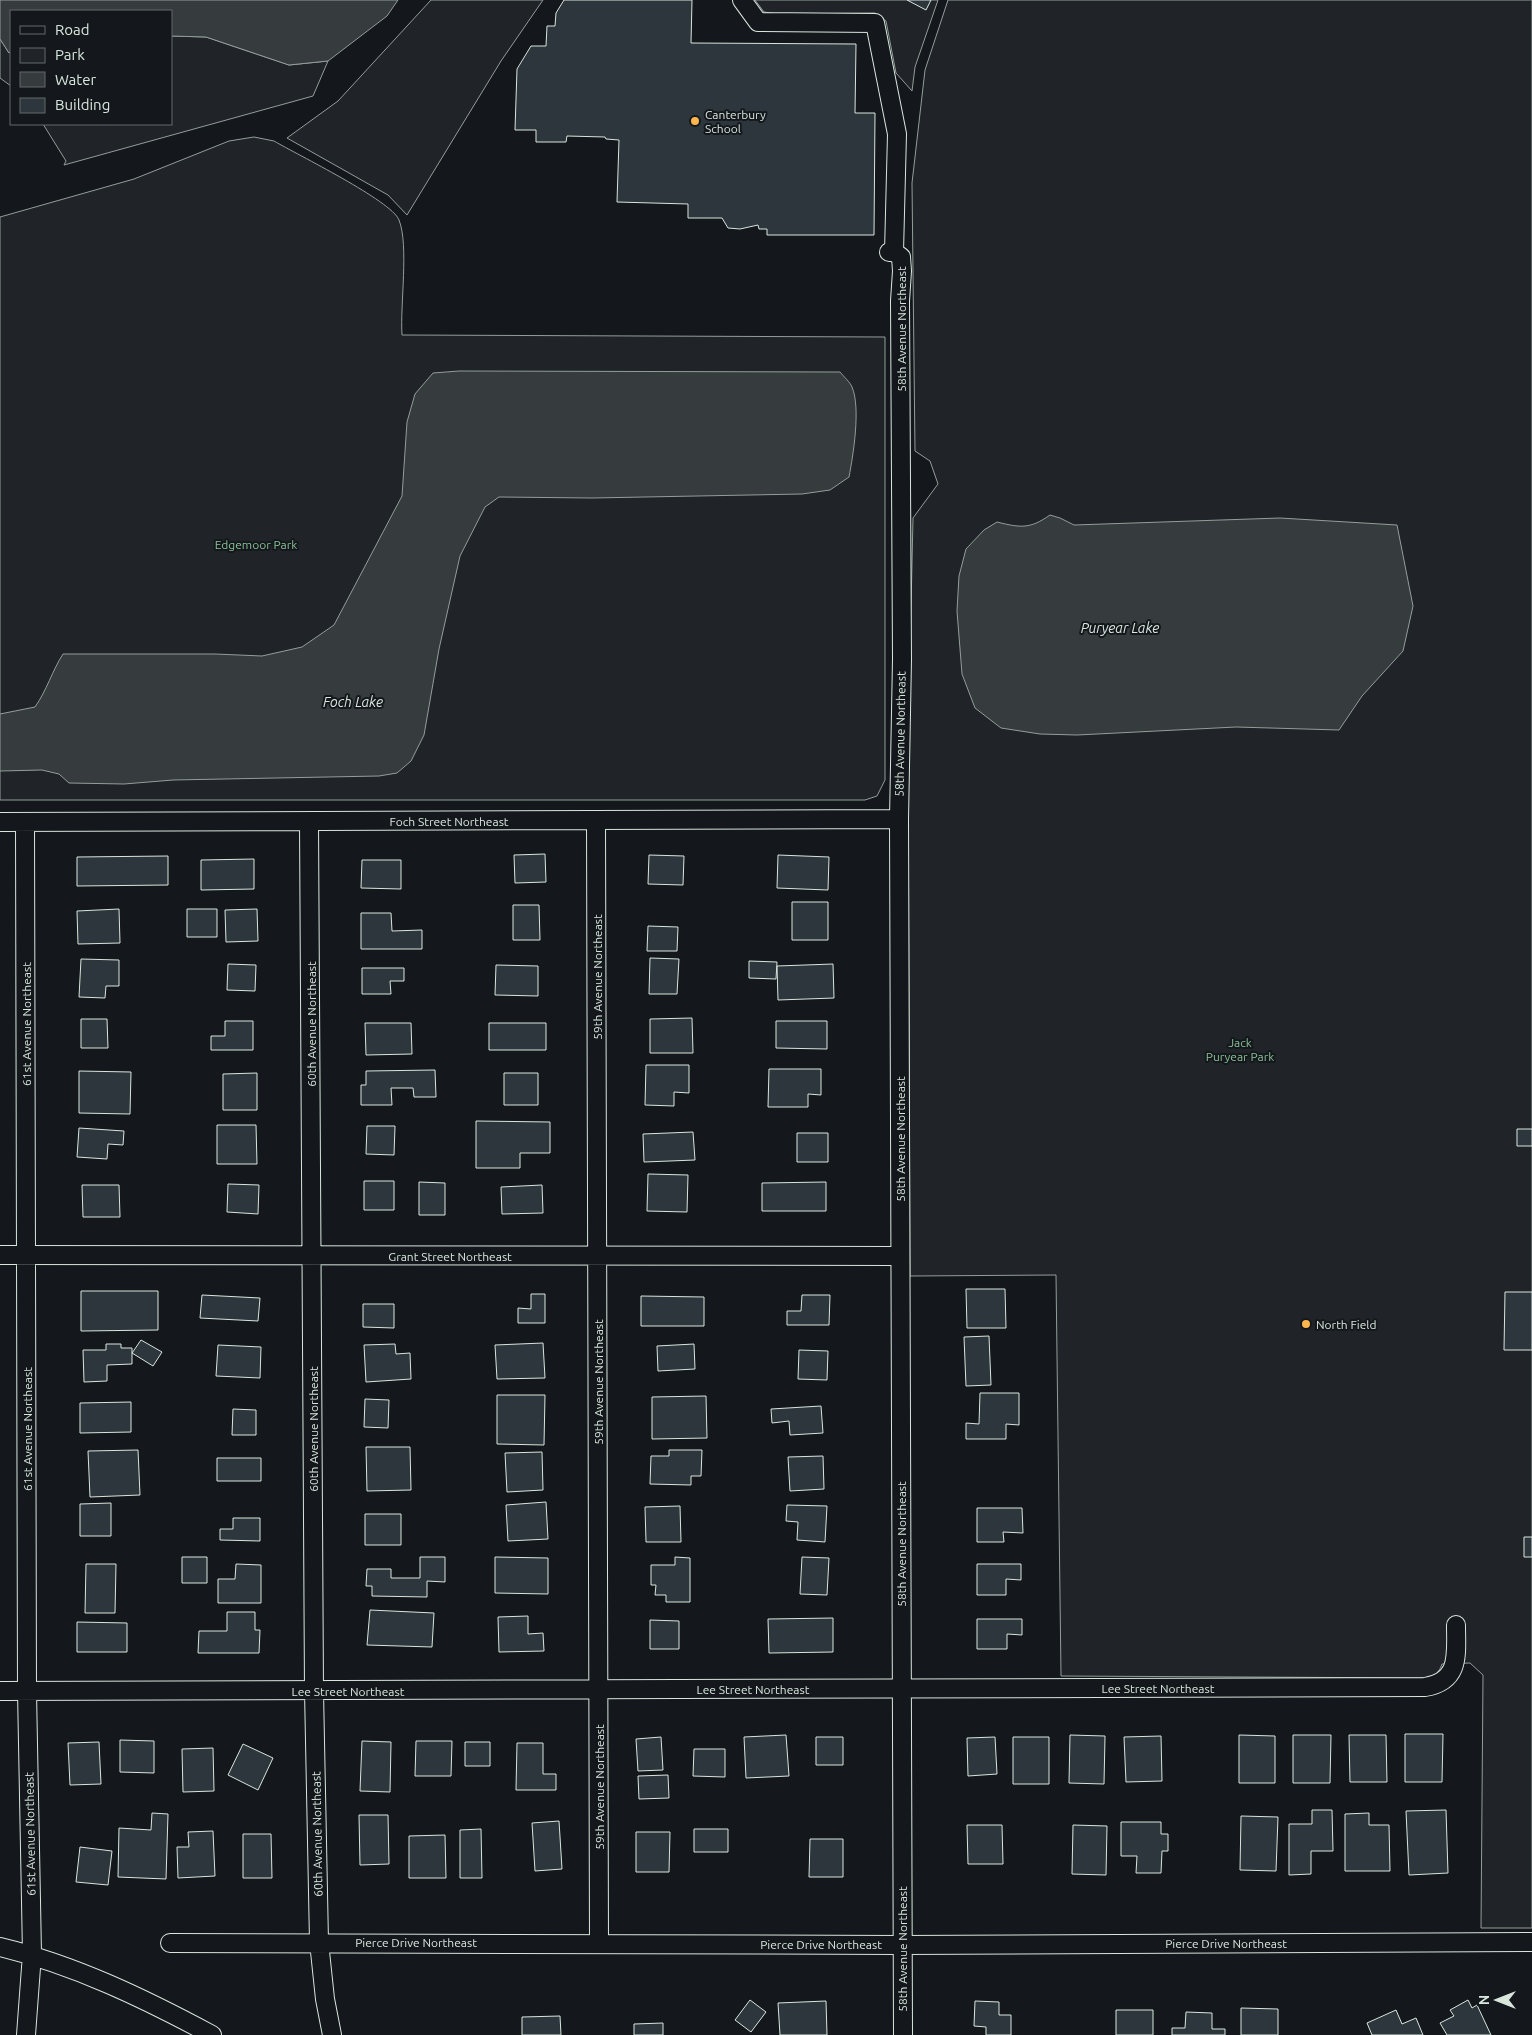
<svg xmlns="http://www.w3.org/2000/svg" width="1532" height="2035" viewBox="0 0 1532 2035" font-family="Ubuntu,sans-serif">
	<rect width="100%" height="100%" fill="#14181c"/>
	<path fill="#202428" stroke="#939e99" d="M431,0H543L501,61L407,215L388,195L287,138L338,101Z
		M755,0H938L915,67L912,91L896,73L886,21L875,13L778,14L764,12Z
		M948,0H1532V1928H1481L1483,1675L1470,1663L1442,1664C1439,1673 1435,1676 1425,1678L1061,1676L1056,1275L910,1276L908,742L913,518L938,484L930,461L915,451L912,183L925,70Z
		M171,36L206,37L289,65L328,61L313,96L64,165L66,161L43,124H171Z
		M0,39L9,53L11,52V86L0,78Z
		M254,137L274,141C296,154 392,201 399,220C409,245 400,305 402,335L885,337V780L877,796L865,800H0V217L134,179L229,141Z"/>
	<path fill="#363b3e" stroke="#939e99" d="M0,0H398L387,16L328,61L289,65L206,37L171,36V11H11V52L9,53L0,39Z
		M459,371L840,372C844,377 850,382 852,387C861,408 853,456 849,477L830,490L802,494L592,498L499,497L485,507L460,556L439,649L424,735L411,761L397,773L379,776L173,780L124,784L69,783L59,774L42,770L0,771V714L35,707C47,690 52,671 63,654H215L262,656L302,647L334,625L402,496L407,422L415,394L433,373Z
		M1050,515L1060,518L1074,525L1280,518L1397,525L1413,606L1403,651L1362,696L1339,730L1236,727L1077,735L1040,734L1001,728L975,708L962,674L957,611L959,576L966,549L984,530L997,522C1021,528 1030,529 1050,515Z"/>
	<path fill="#2c363c" stroke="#d8e6dc" d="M564,0H692L691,43L856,44L855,113H875L874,235H767V229H759L758,225L740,229L728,228L722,218H688V204L617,202L619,140L606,139L605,137L567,136L566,142H536V130H515L517,69L531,46H546L547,26H555L556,13Z
		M907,0H931L926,10Z
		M545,854L546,882L515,883L514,855Z
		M649,855L684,856L683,885L648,884Z
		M778,855L829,857L828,890L777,888Z
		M168,856V885L77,886V857Z
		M254,859V889L201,890V860Z
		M362,860H401V889L361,888Z
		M792,902H828V940H792Z
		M513,905H539L540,940H513Z
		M119,909L120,943L78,944L77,911Z
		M187,909H217V937H187Z
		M257,909L258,941L226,942L225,910Z
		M361,913H391L392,931L422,930V949H361Z
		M648,926L678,927L677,951H647Z
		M650,958L679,959L677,994H649Z
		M81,959L119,960V986H106L105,998L79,997Z
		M749,961L777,962L776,979L749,978Z
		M228,964L256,965L255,991L227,990Z
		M833,964L834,998L778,1000L777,966Z
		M496,965L538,966V996L495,995Z
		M362,968H404V981H390L391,994H362Z
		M692,1018L693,1053H650V1019Z
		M81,1019H107L108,1048H81Z
		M225,1021H253V1050H211V1036H225Z
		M776,1021H827V1049L776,1048Z
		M365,1023H411L412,1054L366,1055Z
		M489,1023H546V1050H489Z
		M646,1065H689V1093L674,1092V1106L645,1105Z
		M769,1069H821V1095L808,1094V1107H768Z
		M435,1070L436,1097H414L413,1088H391L392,1105H361V1085H366V1071Z
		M79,1071L131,1072L130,1114L79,1113Z
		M257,1073V1110H223V1074Z
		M504,1073H538V1105H504Z
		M476,1121L550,1122V1153H520V1168H476Z
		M217,1125H256L257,1164H217Z
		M367,1126H395L394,1155L366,1154Z
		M79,1128L124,1131L123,1145L108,1144L107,1159L77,1157Z
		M1517,1129H1532V1146H1517Z
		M693,1132L695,1160L644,1162L643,1134Z
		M797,1133H828V1162H797Z
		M648,1174L688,1175L687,1212L647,1211Z
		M364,1181H394V1210H364Z
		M419,1182L445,1183V1215H419Z
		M826,1182V1211H762V1183Z
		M228,1184L259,1185L258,1214L227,1212Z
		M82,1185H119L120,1217H83Z
		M542,1185L543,1213L502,1214L501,1187Z
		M966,1289H1005L1006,1328H967Z
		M81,1291H158V1330L81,1331Z
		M1505,1292H1532V1350H1504Z
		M531,1294H545V1323H518V1308L531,1309Z
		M202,1295L260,1298L258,1321L200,1318Z
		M802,1295H830L829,1325H787V1311H801Z
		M641,1296L704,1297V1326H641Z
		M363,1304H394V1328L363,1327Z
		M989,1336L991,1385L966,1386L964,1337Z
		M141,1340L162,1352L153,1366L132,1353Z
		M543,1343L545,1378L497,1379L495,1345Z
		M106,1344H121V1348H132V1364L107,1365V1381L84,1382L83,1350H106Z
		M395,1344L396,1354L410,1353L411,1379L366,1382L364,1345Z
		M694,1344L695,1369L658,1371L657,1346Z
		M218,1345L261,1347L260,1378L216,1376Z
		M799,1350L828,1351L827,1380L798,1379Z
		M980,1393H1019V1425L1006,1424V1439H966V1423L979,1424Z
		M497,1395H545L544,1445L497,1444Z
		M706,1396L707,1438L652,1439V1397Z
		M365,1399L389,1400L388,1428L364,1427Z
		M131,1402V1432L80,1433V1403Z
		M821,1406L823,1433L790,1435L789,1421L772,1423L771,1409Z
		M233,1409L256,1410V1435H232Z
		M366,1447H410L411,1490L367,1491Z
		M138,1450L140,1495L90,1497L88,1451Z
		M669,1450H702L701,1476H691V1485L650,1484L651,1456H669Z
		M542,1452L543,1490L507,1492L505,1453Z
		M823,1456L824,1489L790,1491L788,1457Z
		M217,1458H261V1481H217Z
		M546,1502L548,1539L508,1541L506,1505Z
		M111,1503V1536H80V1504Z
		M787,1505L827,1506L825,1542L797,1540L798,1522L786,1521Z
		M680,1506L681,1542H646L645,1507Z
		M977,1508H1022L1023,1533L1003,1532L1004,1542H977Z
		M365,1514H401V1545H365Z
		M233,1518H260V1541L220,1540V1529H233Z
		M1524,1537H1532V1557H1524Z
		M182,1557H207V1583H182Z
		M420,1557H445V1582L427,1581V1597L372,1596V1586H366L367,1569H391V1578H420Z
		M495,1557L548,1558V1594L495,1593Z
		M675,1557L690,1558V1602H666V1595H655L656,1585H651V1565H675Z
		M802,1557L829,1558L827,1595L800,1594Z
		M86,1564H116L115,1613H85Z
		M236,1564L261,1565V1603H218V1579H235Z
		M977,1564H1021V1580L1006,1579V1595H977Z
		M370,1610L434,1613L432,1647L367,1645Z
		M227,1612H255V1630H260L259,1653H198L199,1631H227Z
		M528,1616V1634L543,1633L544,1651L499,1652L498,1617Z
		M833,1618V1652L769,1653L768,1619Z
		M977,1619H1022V1635L1007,1634V1649H977Z
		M650,1620L679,1621V1649H650Z
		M77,1622L127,1623V1652H77Z
		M1405,1734H1443L1442,1782H1405Z
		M786,1735L789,1776L746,1778L744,1737Z
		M1070,1735L1105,1736L1104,1784L1069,1783Z
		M1239,1735L1275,1736V1783H1239Z
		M1293,1735H1331L1330,1783H1293Z
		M1349,1735H1386L1387,1782H1350Z
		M1161,1736L1162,1781L1126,1782L1124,1737Z
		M661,1737L663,1770L638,1771L636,1739Z
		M816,1737H843V1765H816Z
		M995,1737L997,1774L968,1776L967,1738Z
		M1013,1737H1049V1784H1013Z
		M120,1740L154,1741V1773L120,1772Z
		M362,1741L391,1742L390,1792L360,1791Z
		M416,1741H452L451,1776H415Z
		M99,1742L101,1784L70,1785L68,1743Z
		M465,1742H490V1766H465Z
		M517,1743H543V1774H556V1790H516Z
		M243,1744L273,1758L258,1790L228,1775Z
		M213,1748L214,1791L183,1792L182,1749Z
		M694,1749H725V1777L693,1776Z
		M668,1775L669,1798L639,1799L638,1776Z
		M1312,1810H1332L1333,1851H1311V1874L1289,1875V1824H1312Z
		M1446,1810L1448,1873L1409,1875L1406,1811Z
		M152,1813L168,1814L166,1879L118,1877L119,1828L151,1830Z
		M1369,1813V1825H1389L1390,1871H1345V1814Z
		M359,1815H388L389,1864L360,1865Z
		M1241,1816L1278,1817L1276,1871L1240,1870Z
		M559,1821L562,1869L535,1871L532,1823Z
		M1121,1822H1161V1834H1168V1851H1162L1161,1873H1136L1137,1856H1121Z
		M967,1825H1002L1003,1864H968Z
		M1073,1825L1107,1826L1106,1875L1072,1874Z
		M481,1829L482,1878H460V1830Z
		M694,1829H728V1852H694Z
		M213,1831L215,1876L178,1878L177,1847H189L188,1832Z
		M636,1832H670L669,1872H636Z
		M243,1834H271L272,1878H243Z
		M445,1835L446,1878H409V1836Z
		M810,1839H843V1877H809Z
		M80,1847L112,1851L108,1885L76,1882Z
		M750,2000L766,2012L751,2032L735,2020Z
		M1468,2000L1472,2008L1477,2005L1491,2035H1447L1440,2023L1454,2016L1450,2010Z
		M826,2001L827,2035H780L778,2003Z
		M975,2001L999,2002V2015H1011V2035H986V2027L974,2026Z
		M1241,2008L1278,2009V2035H1241Z
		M1116,2010H1153V2035H1116Z
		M1396,2010L1402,2024L1416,2018L1423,2035H1372L1367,2023Z
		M1186,2012L1212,2013V2029H1225V2035H1172V2028H1185Z
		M560,2016L561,2035H522V2017Z
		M663,2023V2035H634V2024Z"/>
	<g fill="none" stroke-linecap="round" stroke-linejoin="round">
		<defs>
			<path id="minor" d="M742,0L758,22L875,23L897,134L894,252
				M889,252H894L901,257L902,271L900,301L902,659L899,819L903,2035
				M596,821L599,1942
				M0,822L899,819
				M309,822L314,1691L319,1942L325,1999L332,2035
				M25,823L27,1691L32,1954L26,2035
				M0,1255L900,1256
				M0,1691L1425,1687C1461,1681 1456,1654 1456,1625
				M170,1943L902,1945L1532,1942
				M0,1947C75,1965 145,1999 212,2035"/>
		</defs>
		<use href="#minor" stroke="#d8e6dc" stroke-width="20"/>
		<use href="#minor" stroke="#14181c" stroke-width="18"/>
	</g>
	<g fill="#ffb74d" stroke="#14181c" stroke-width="2">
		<circle cx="695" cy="121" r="5"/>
		<circle cx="1306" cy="1324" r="5"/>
	</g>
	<g text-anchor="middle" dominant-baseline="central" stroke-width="4" stroke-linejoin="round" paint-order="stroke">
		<g font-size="12" fill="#d8e6dc" stroke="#14181c" text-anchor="start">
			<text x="705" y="114">Canterbury<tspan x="705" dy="14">School</tspan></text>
			<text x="1316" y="1324">North Field</text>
		</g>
		<g font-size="12" fill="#d8e6dc" stroke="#14181c">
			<text transform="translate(901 329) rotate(-90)">58th Avenue Northeast</text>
			<text transform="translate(900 734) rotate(-89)">58th Avenue Northeast</text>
			<text x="449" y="821">Foch Street Northeast</text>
			<text transform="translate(597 977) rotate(-90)">59th Avenue Northeast</text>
			<text transform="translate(26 1024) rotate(-90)">61st Avenue Northeast</text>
			<text transform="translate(311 1024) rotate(-90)">60th Avenue Northeast</text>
			<text transform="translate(900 1139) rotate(-90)">58th Avenue Northeast</text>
			<text x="450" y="1256">Grant Street Northeast</text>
			<text transform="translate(598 1382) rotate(-90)">59th Avenue Northeast</text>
			<text transform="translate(27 1429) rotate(-90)">61st Avenue Northeast</text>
			<text transform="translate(313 1429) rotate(-90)">60th Avenue Northeast</text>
			<text transform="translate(901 1544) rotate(-90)">58th Avenue Northeast</text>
			<text x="1158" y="1688">Lee Street Northeast</text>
			<text x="753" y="1689">Lee Street Northeast</text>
			<text x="348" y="1691">Lee Street Northeast</text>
			<text transform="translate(599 1787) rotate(-90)">59th Avenue Northeast</text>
			<text transform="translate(30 1834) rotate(-91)">61st Avenue Northeast</text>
			<text transform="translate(317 1834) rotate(-91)">60th Avenue Northeast</text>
			<text x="416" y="1942">Pierce Drive Northeast</text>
			<text x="1226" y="1943">Pierce Drive Northeast</text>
			<text x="821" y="1944">Pierce Drive Northeast</text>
			<text transform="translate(902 1949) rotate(-90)">58th Avenue Northeast</text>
		</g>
		<g font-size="12" fill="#8ac095" stroke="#14181c">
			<text x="256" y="544">Edgemoor Park</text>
			<text x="1240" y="1042">Jack<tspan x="1240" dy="14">Puryear Park</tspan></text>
		</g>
		<g font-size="14" font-style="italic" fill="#d8e6dc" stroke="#14181c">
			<text x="1120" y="628">Puryear Lake</text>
			<text x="353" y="702">Foch Lake</text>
		</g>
	</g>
	<rect x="10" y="10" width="162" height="115" fill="#14181c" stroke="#626a69"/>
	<rect x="20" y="26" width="25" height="8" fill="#14181c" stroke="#626a69"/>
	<text x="55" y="35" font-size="15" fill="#d8e6dc">Road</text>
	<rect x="20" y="48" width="25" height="15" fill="#202428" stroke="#626a69"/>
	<text x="55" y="60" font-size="15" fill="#d8e6dc">Park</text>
	<rect x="20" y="72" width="25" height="15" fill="#363b3e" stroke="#626a69"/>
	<text x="55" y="85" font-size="15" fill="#d8e6dc">Water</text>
	<rect x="20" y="98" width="25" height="15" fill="#2c363c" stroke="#626a69"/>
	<text x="55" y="110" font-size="15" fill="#d8e6dc">Building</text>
	<g transform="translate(1497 2000) rotate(270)" stroke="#14181c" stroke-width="4" paint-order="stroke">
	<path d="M0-4L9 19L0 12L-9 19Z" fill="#d8e6dc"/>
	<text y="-8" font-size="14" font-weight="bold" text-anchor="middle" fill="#d8e6dc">N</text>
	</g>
</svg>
